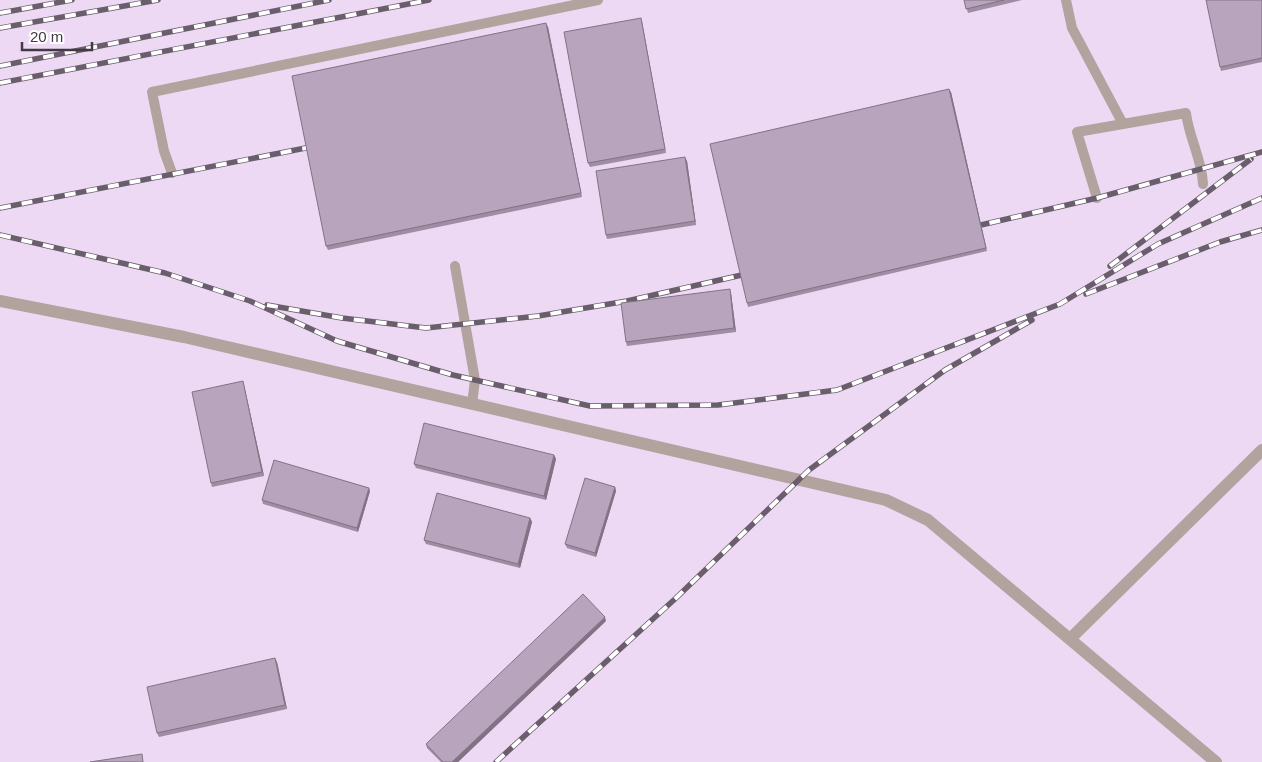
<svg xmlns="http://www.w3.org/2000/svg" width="1262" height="762" viewBox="0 0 1262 762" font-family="Helvetica,sans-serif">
	<rect width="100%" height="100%" fill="#edd9f3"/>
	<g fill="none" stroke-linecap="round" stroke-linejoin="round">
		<path stroke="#b2a39f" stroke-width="10" d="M1066,0L1072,28L1123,124
			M172,173L164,151L152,92L598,0
			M1097,198L1077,132L1186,113C1189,138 1202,159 1203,184
			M455,266L475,380L472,404"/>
		<path stroke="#b2a39f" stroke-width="12" d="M0,301L184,337L886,500L928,520L1216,762
			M1070,639L1262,450"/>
		<defs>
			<path id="rail" d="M0,13L72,0
				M0,28L158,0
				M0,66L329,0
				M0,83L429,0
				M0,208L321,145
				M968,228L1097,198L1262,152
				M0,235L165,273L250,301L337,341L453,375L590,406L718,405L837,390L1060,304L1158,244L1262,198
				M1110,266L1251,159
				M1086,294L1220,242L1262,230
				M267,305L342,318L426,328L538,316L627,301L755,272
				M496,762L676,598L809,470L945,370L1032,320"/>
		</defs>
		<use href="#rail" stroke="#6a5e6c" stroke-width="5.5"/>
		<use href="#rail" stroke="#fff" stroke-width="4" stroke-dasharray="11" stroke-linecap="butt"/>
	</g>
	<path fill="#9e8da3" d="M964,0H1022L968,13Z
		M1262,0V62L1221,71L1220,67Z
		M641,18L642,22L666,153L590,167L588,163Z
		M548,27L582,197L328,250L326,246Z
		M951,92L987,251L748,307L747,303Z
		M687,161L696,225L607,239L606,235Z
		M731,293L736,332L627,346L626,342Z
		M243,381L264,476L212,487L211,483Z
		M554,455L556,459L546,500L416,468L414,464Z
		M615,487L616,491L596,557L567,548L565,544Z
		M370,491L358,532L263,504L262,500Z
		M530,518L532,522L520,568L426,544L424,540Z
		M606,621L458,762H441L427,748L426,744Z
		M277,662L287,709L159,737L157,733Z"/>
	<path fill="#817384" d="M641,18L642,22L666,153L665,149Z
		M546,23L548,27L582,197L581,193Z
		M949,89L951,92L987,251L986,248Z
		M685,157L687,161L696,225L695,221Z
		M730,289L731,293L736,332L734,328Z
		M243,381L244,385L264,476L262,472Z
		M554,455L556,459L546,500L544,496Z
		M615,487L616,491L596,557L595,553Z
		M369,488L370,491L358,532L357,528Z
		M530,518L532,522L520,568L518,564Z
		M605,617L606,621L458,762H452Z
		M275,658L277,662L287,709L285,705Z"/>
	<path fill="#b8a4bd" stroke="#817384" d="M964,0H1004L966,9Z
		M1206,0H1262V58L1220,67Z
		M641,18L665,149L588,163L564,32Z
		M546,23L581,193L326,246L292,76Z
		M949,89L986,248L747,303L710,144Z
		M685,157L695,221L606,235L596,171Z
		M730,289L734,328L626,342L621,303Z
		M243,381L262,472L211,483L192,392Z
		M424,423L554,455L544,496L414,464Z
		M274,460L369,488L357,528L262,500Z
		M585,478L615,487L595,553L565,544Z
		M437,493L530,518L518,564L424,540Z
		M583,594L605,617L452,762H443L426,744Z
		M275,658L285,705L157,733L147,687Z
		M142,754L143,762H90Z"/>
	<path d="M22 42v8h70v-8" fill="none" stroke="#423944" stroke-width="2.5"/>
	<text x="30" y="42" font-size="15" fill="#423944" stroke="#ffffff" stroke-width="4" paint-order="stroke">20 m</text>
</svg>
